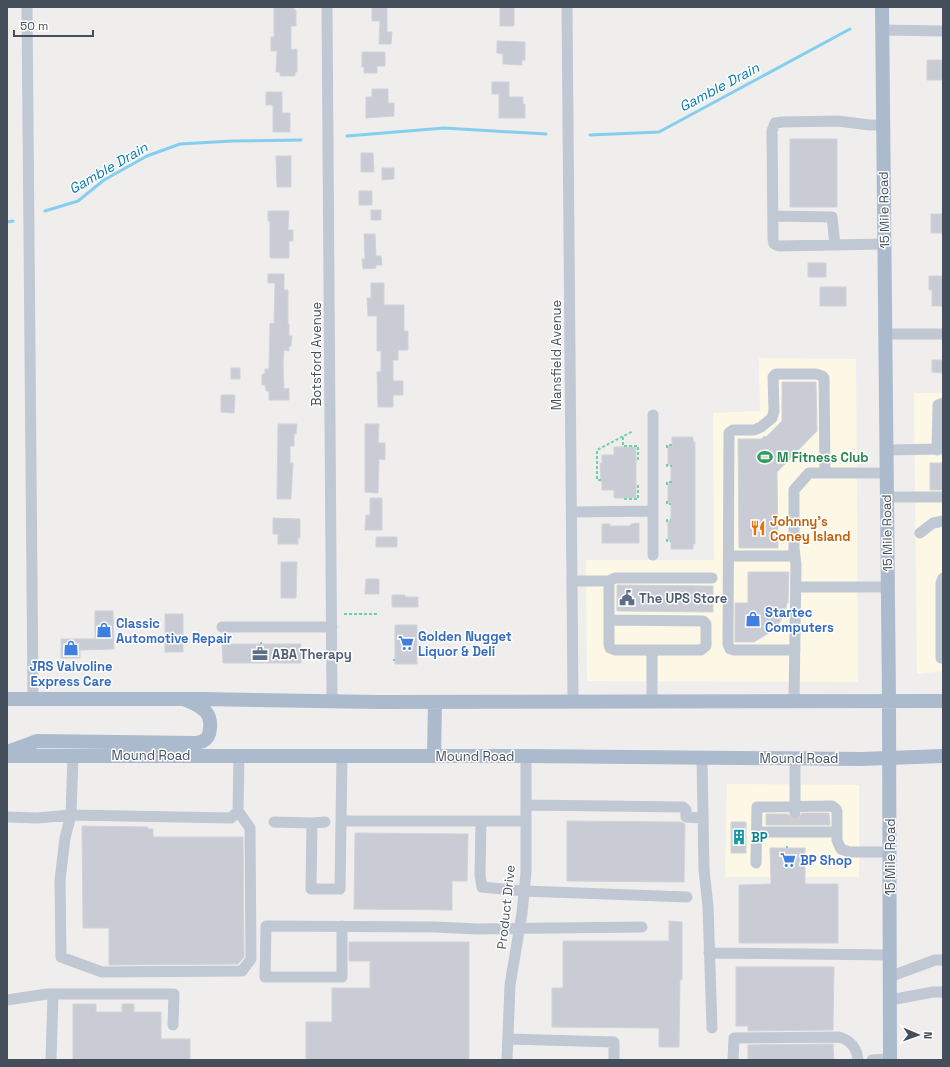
<svg xmlns="http://www.w3.org/2000/svg" width="950" height="1067" viewBox="0 0 950 1067" font-family="'Space Grotesk',sans-serif">
	<rect width="100%" height="100%" fill="#f0eeed"/>
	<path fill="#fcf8e5" d="M759,358L856,359L858,682L587,681L586,560H714L713,413L760,411Z
		M914,393H943V671L917,674Z
		M727,784L859,785V877H725Z"/>
	<g fill="none" stroke-linecap="round" stroke-linejoin="round">
		<path stroke="#84ceef" stroke-width="3" d="M590,135L659,132L850,29
			M347,136L444,128L546,134
			M45,211L78,201L104,180L147,156L180,144L232,141L301,140
			M7,222L13,221"/>
	</g>
	<path fill="#c9ccd4" stroke="#d1d3da" d="M274,7H294V10H296V26H291V50L297,49V72H295V76H280V72H276L277,51H271V37H274Z
		M372,7H387V32H392L391,44H379L380,21H372Z
		M500,7H514V26H500Z
		M497,41L525,42V60H522V65L503,64V54L497,53Z
		M362,52H385V66H377V73H364V67H362Z
		M927,60H942L943,80H927Z
		M492,82H509V97H523V104H525V118H499V94H492Z
		M372,89H388V103H394V116L366,118V97H372Z
		M266,92H282V113H290V132H273V105H266Z
		M790,139H837V207H790Z
		M361,153H373L374,172H361Z
		M276,156H291V187H277Z
		M382,168H394V179L382,180Z
		M359,191H372V205H359Z
		M371,210H381V220H371Z
		M268,211H289L288,230H293V241H289V258H270V221H268Z
		M931,214H943V233H931Z
		M364,234H375L376,256H381L382,265H376V268L363,269L362,259H365Z
		M808,263H826V277H808Z
		M268,274H284V290H288V324H289V336H292L291,346H289V351L284,350L283,363L284,389L289,388V400H269V391H266L265,385H262V374H265V369H269L270,323L274,324L275,283H268Z
		M929,276H943V306H932V290H929Z
		M371,283H384V305H404V331H408V350H398V360H393V381H403V395H393V407H378L377,372H381V351H377V316H368L367,298H371Z
		M820,287H846V306H820Z
		M932,360H943V373L932,372Z
		M231,368H240V379H231Z
		M782,382H816L817,431L777,472L778,548H739L738,439H761L765,436L766,437L782,421Z
		M221,395H235L234,413L221,412Z
		M278,424H297L296,434H294V446H290V463H293L291,499H277Z
		M365,424H379L378,443H385V460L379,459L378,493L365,492Z
		M672,437H693V442H695V544H693V549H671V540H668V521H671V503H668V483H671V465H668V446H672Z
		M614,447H636V498H614V490H602V482H601L600,463L602,464V455H614Z
		M930,463H943V490H930Z
		M370,498H382V530H365L366,515H370Z
		M273,518L300,519V538H298V544H278V534H273Z
		M639,523V543H602V524H610V526H630L631,524Z
		M376,537H397V547H376Z
		M281,562H297L296,598H281Z
		M748,572H789L788,603H787L784,616L774,630L754,642H735V603H748Z
		M366,579H379V594H365Z
		M617,585L713,586V612L617,611Z
		M392,595H405V597H418V607H392Z
		M95,611H113L114,649L80,650V658H61V639H95Z
		M165,614H183V652H165Z
		M395,625H417V664H395Z
		M222,644H301V663H223Z
		M802,813H829L830,825H766V814H788L791,818L795,819L799,818Z
		M567,821L681,822L685,824L684,882L567,881Z
		M731,822H746V853H731Z
		M82,826L148,827V829H153V837H243L244,957L238,964L109,965V928H83Z
		M355,833L468,834L467,881H452V910L354,909Z
		M770,848H805V884H838V943H739V885L771,884Z
		M669,921L682,922V980L680,979L679,1047H659V1028L552,1027V988H563V941H669Z
		M349,942H469V1060H306V1022H332V988H370V961H349Z
		M736,967H834L833,1030L748,1031V1026H736Z
		M73,1004H96V1012H122V1004H134V1012H161V1039H190V1060H73Z
		M833,1044L834,1060H748V1045Z"/>
	<g fill="none" stroke-linecap="round" stroke-linejoin="round">
		<path stroke="#ceced0" stroke-width="11" stroke-dasharray="11 5.5" stroke-linecap="butt" d="M795,813V828"/>
		<path stroke="#70d0aa" stroke-width="2" stroke-dasharray="3 2" stroke-linecap="butt" d="M623,437V446H638V460
			M667,448V445H672
			M667,464V466H672
			M601,480H597V450L633,431
			M667,485V482H672
			M625,498V499H638V484
			M667,501V504H671
			M667,522V520H671
			M667,539V541H671
			M344,614H379
			M261,644V642
			M393,660H395
			M787,846V848"/>
		<path stroke="#c0c8d4" stroke-width="11" d="M27,7L33,698
			M327,7L332,701
			M567,7L573,702
			M882,30L943,31
			M883,125H869L838,121L782,122L775,123L772,131L773,239L774,244L779,246L884,244
			M773,216L832,217L835,245
			M886,334H943
			M886,450L943,449
			M937,450L938,407V405L943,403
			M887,497H943
			M572,512L653,511
			M920,533L933,523L943,521
			M653,555V415
			M729,556H795
			M572,581H609L615,578H712
			M796,587H888
			M609,620L703,621L706,624V646L701,650H615L610,648L609,644V581
			M222,627H332
			M795,650H734L730,649L728,644L729,433L733,430H754L761,427L772,418L774,411L773,377L776,374H816L822,376L824,378L825,472
			M941,658V583L943,578
			M794,701L796,565L794,549V490L809,473H887
			M652,702V650
			M73,756L71,815L231,818L238,811L239,755
			M342,756L341,821H526
			M702,758L704,870L708,906L712,1028
			M795,758V812
			M527,805L683,807L686,810V817L703,818
			M7,817L37,818L71,815L65,838L60,880L61,957L102,972L242,971L251,959L250,828L238,811
			M481,821L480,875L482,887L524,891L687,897
			M274,822L312,823
			M325,822L312,823L311,889H340L341,821
			M757,832H837
			M756,863L757,807L832,806L836,809L837,812V840L839,845L841,849L849,852H890
			M342,926V977H265L266,926L435,927L477,929L642,927
			M709,953L889,955
			M889,977L935,960H943
			M7,1000L47,994H174L173,1025
			M890,1000L933,992H943
			M508,1039L614,1042V1060
			M51,1060L53,994
			M507,1060L510,985L522,913L526,872V756
			M733,1060L734,1038L839,1037C850,1040 857,1048 858,1060
			M872,1060L890,1059"/>
		<path stroke="#acbace" stroke-width="14" d="M882,7L889,700L890,1060
			M7,699H202L378,702L943,701
			M7,752L37,741L197,743C199,742 201,742 203,741C212,737 212,719 206,712C201,706 193,703 186,700
			M7,756H526L861,759L943,756
			M434,756L435,702"/>
	</g>
	<defs>
		<symbol id="stadium-bare" viewBox="-9 -9 18 18"><path d="M0-5a6.5 5 0 1 0 0 10a6.5 5 0 1 0 0-10ZM-3.5-1.8h7v3.6h-7Z" fill="#2e9e5b" stroke="#fff" stroke-width="2.5" paint-order="stroke"/></symbol>
		<symbol id="restaurant-bare" viewBox="-9 -9 18 18"><path d="M-5-6h1v4h1v-4h1v4h1v-4h1v5L-1.5 .5V6h-2V.5L-5-1ZM5-6V6H3V1.5H1.5Q1.5-4 5-6Z" fill="#e8710a" stroke="#fff" stroke-width="2.5" paint-order="stroke"/></symbol>
		<symbol id="civic-bare" viewBox="-9 -9 18 18"><path d="M-.6-6.5H3V-4.5H.6V-3L4-1V1h2V6H-6V1h2V-1L-.6-3ZM-1.2 2.5V6h2.4V2.5Z" fill="#5c6f8a" stroke="#fff" stroke-width="2.5" paint-order="stroke"/></symbol>
		<symbol id="shop-bare" viewBox="-9 -9 18 18"><path d="M-5-2.5h2.3a2.7 3.5 0 0 1 5.4 0H5L5.5 6h-11ZM-1.5-2.5h3a1.5 2.3 0 0 0-3 0Z" fill="#3f7fe0" stroke="#fff" stroke-width="2.5" paint-order="stroke"/></symbol>
		<symbol id="supermarket-bare" viewBox="-9 -9 18 18"><path d="M-6-5.5h2.5l.6 2H6L4.5 2H-2.5L-4.4-4H-6ZM-1.5 3.2a1.3 1.3 0 1 0 .1 0ZM3 3.2a1.3 1.3 0 1 0 .1 0Z" fill="#3f7fe0" stroke="#fff" stroke-width="2.5" paint-order="stroke"/></symbol>
		<symbol id="office-bare" viewBox="-9 -9 18 18"><path d="M-6-3h4V-5.5h4V-3h4V5H-6ZM-1-4.5V-3h2v-1.5ZM-6 0V1H6V0Z" fill="#5c6f8a" stroke="#fff" stroke-width="2.5" paint-order="stroke"/></symbol>
		<symbol id="building-bare" viewBox="-9 -9 18 18"><path d="M-4-6H4V6H1V3H-1V6H-4ZM-2.5-4.3h1.7v1.8h-1.7ZM.8-4.3h1.7v1.8H.8ZM-2.5-1h1.7V.8h-1.7ZM.8-1h1.7V.8H.8Z" fill="#0f9aa8" stroke="#fff" stroke-width="2.5" paint-order="stroke"/></symbol>
	</defs>
	<g fill-rule="evenodd">
		<use href="#stadium-bare" x="754" y="446" width="22" height="22"/>
		<use href="#restaurant-bare" x="747" y="517" width="22" height="22"/>
		<use href="#civic-bare" x="616" y="587" width="22" height="22"/>
		<use href="#shop-bare" x="742" y="608" width="22" height="22"/>
		<use href="#shop-bare" x="93" y="619" width="22" height="22"/>
		<use href="#supermarket-bare" x="395" y="632" width="22" height="22"/>
		<use href="#shop-bare" x="60" y="637" width="22" height="22"/>
		<use href="#office-bare" x="249" y="643" width="22" height="22"/>
		<use href="#building-bare" x="728" y="826" width="22" height="22"/>
		<use href="#supermarket-bare" x="777" y="849" width="22" height="22"/>
	</g>
	<g text-anchor="middle" dominant-baseline="central" stroke-width="3" stroke-linejoin="round" paint-order="stroke">
		<g font-size="13" fill="#454f5c" stroke="#fff">
			<text transform="translate(884 210) rotate(-91)">15 Mile Road</text>
			<text transform="translate(316 354) rotate(-90)">Botsford Avenue</text>
			<text transform="translate(556 355) rotate(-90)">Mansfield Avenue</text>
			<text transform="translate(887 533) rotate(-91)">15 Mile Road</text>
			<text x="151" y="755">Mound Road</text>
			<text x="475" y="756">Mound Road</text>
			<text x="799" y="758">Mound Road</text>
			<text transform="translate(890 857) rotate(-90)">15 Mile Road</text>
			<text transform="translate(506 907) rotate(-84)">Product Drive</text>
		</g>
		<g font-size="13" font-weight="bold" fill="#27864d" stroke="#fff" text-anchor="start">
			<text x="777" y="457">M Fitness Club</text>
		</g>
		<g font-size="13" font-weight="bold" fill="#c56008" stroke="#fff" text-anchor="start">
			<text x="770" y="521">Johnny's<tspan x="770" dy="15">Coney Island</tspan></text>
		</g>
		<g font-size="13" font-weight="bold" fill="#4e5e75" stroke="#fff" text-anchor="start">
			<text x="639" y="598">The UPS Store</text>
			<text x="272" y="654">ABA Therapy</text>
		</g>
		<g font-size="13" font-weight="bold" fill="#366cbe" stroke="#fff" text-anchor="start">
			<text x="765" y="612">Startec<tspan x="765" dy="15">Computers</tspan></text>
			<text x="116" y="623">Classic<tspan x="116" dy="15">Automotive Repair</tspan></text>
			<text x="418" y="636">Golden Nugget<tspan x="418" dy="15">Liquor &amp; Deli</tspan></text>
			<text x="71" y="666" text-anchor="middle">JRS Valvoline<tspan x="71" dy="15">Express Care</tspan></text>
			<text x="800" y="860">BP Shop</text>
		</g>
		<g font-size="13" font-weight="bold" fill="#0d838f" stroke="#fff" text-anchor="start">
			<text x="751" y="837">BP</text>
		</g>
		<g font-size="14" font-style="italic" fill="#067aae" stroke="#fff">
			<text transform="translate(719 87) rotate(-28)">Gamble Drain</text>
			<text transform="translate(108 168) rotate(-30)">Gamble Drain</text>
		</g>
	</g>
	<rect width="950" height="1067" fill="none" stroke="#454f5c" stroke-width="16"/>
	<g transform="translate(918 1035) rotate(92)" stroke="#ffffff" stroke-width="3" paint-order="stroke">
	<path d="M0-3L7 15L0 10L-7 15Z" fill="#454f5c"/>
	<text y="-6" font-size="11" font-weight="bold" text-anchor="middle" fill="#454f5c">N</text>
	</g>
	<path d="M14 30v6h79v-6" fill="none" stroke="#454f5c" stroke-width="2"/>
	<text x="20" y="30" font-size="12" fill="#454f5c" stroke="#ffffff" stroke-width="3" paint-order="stroke">50 m</text>
</svg>
